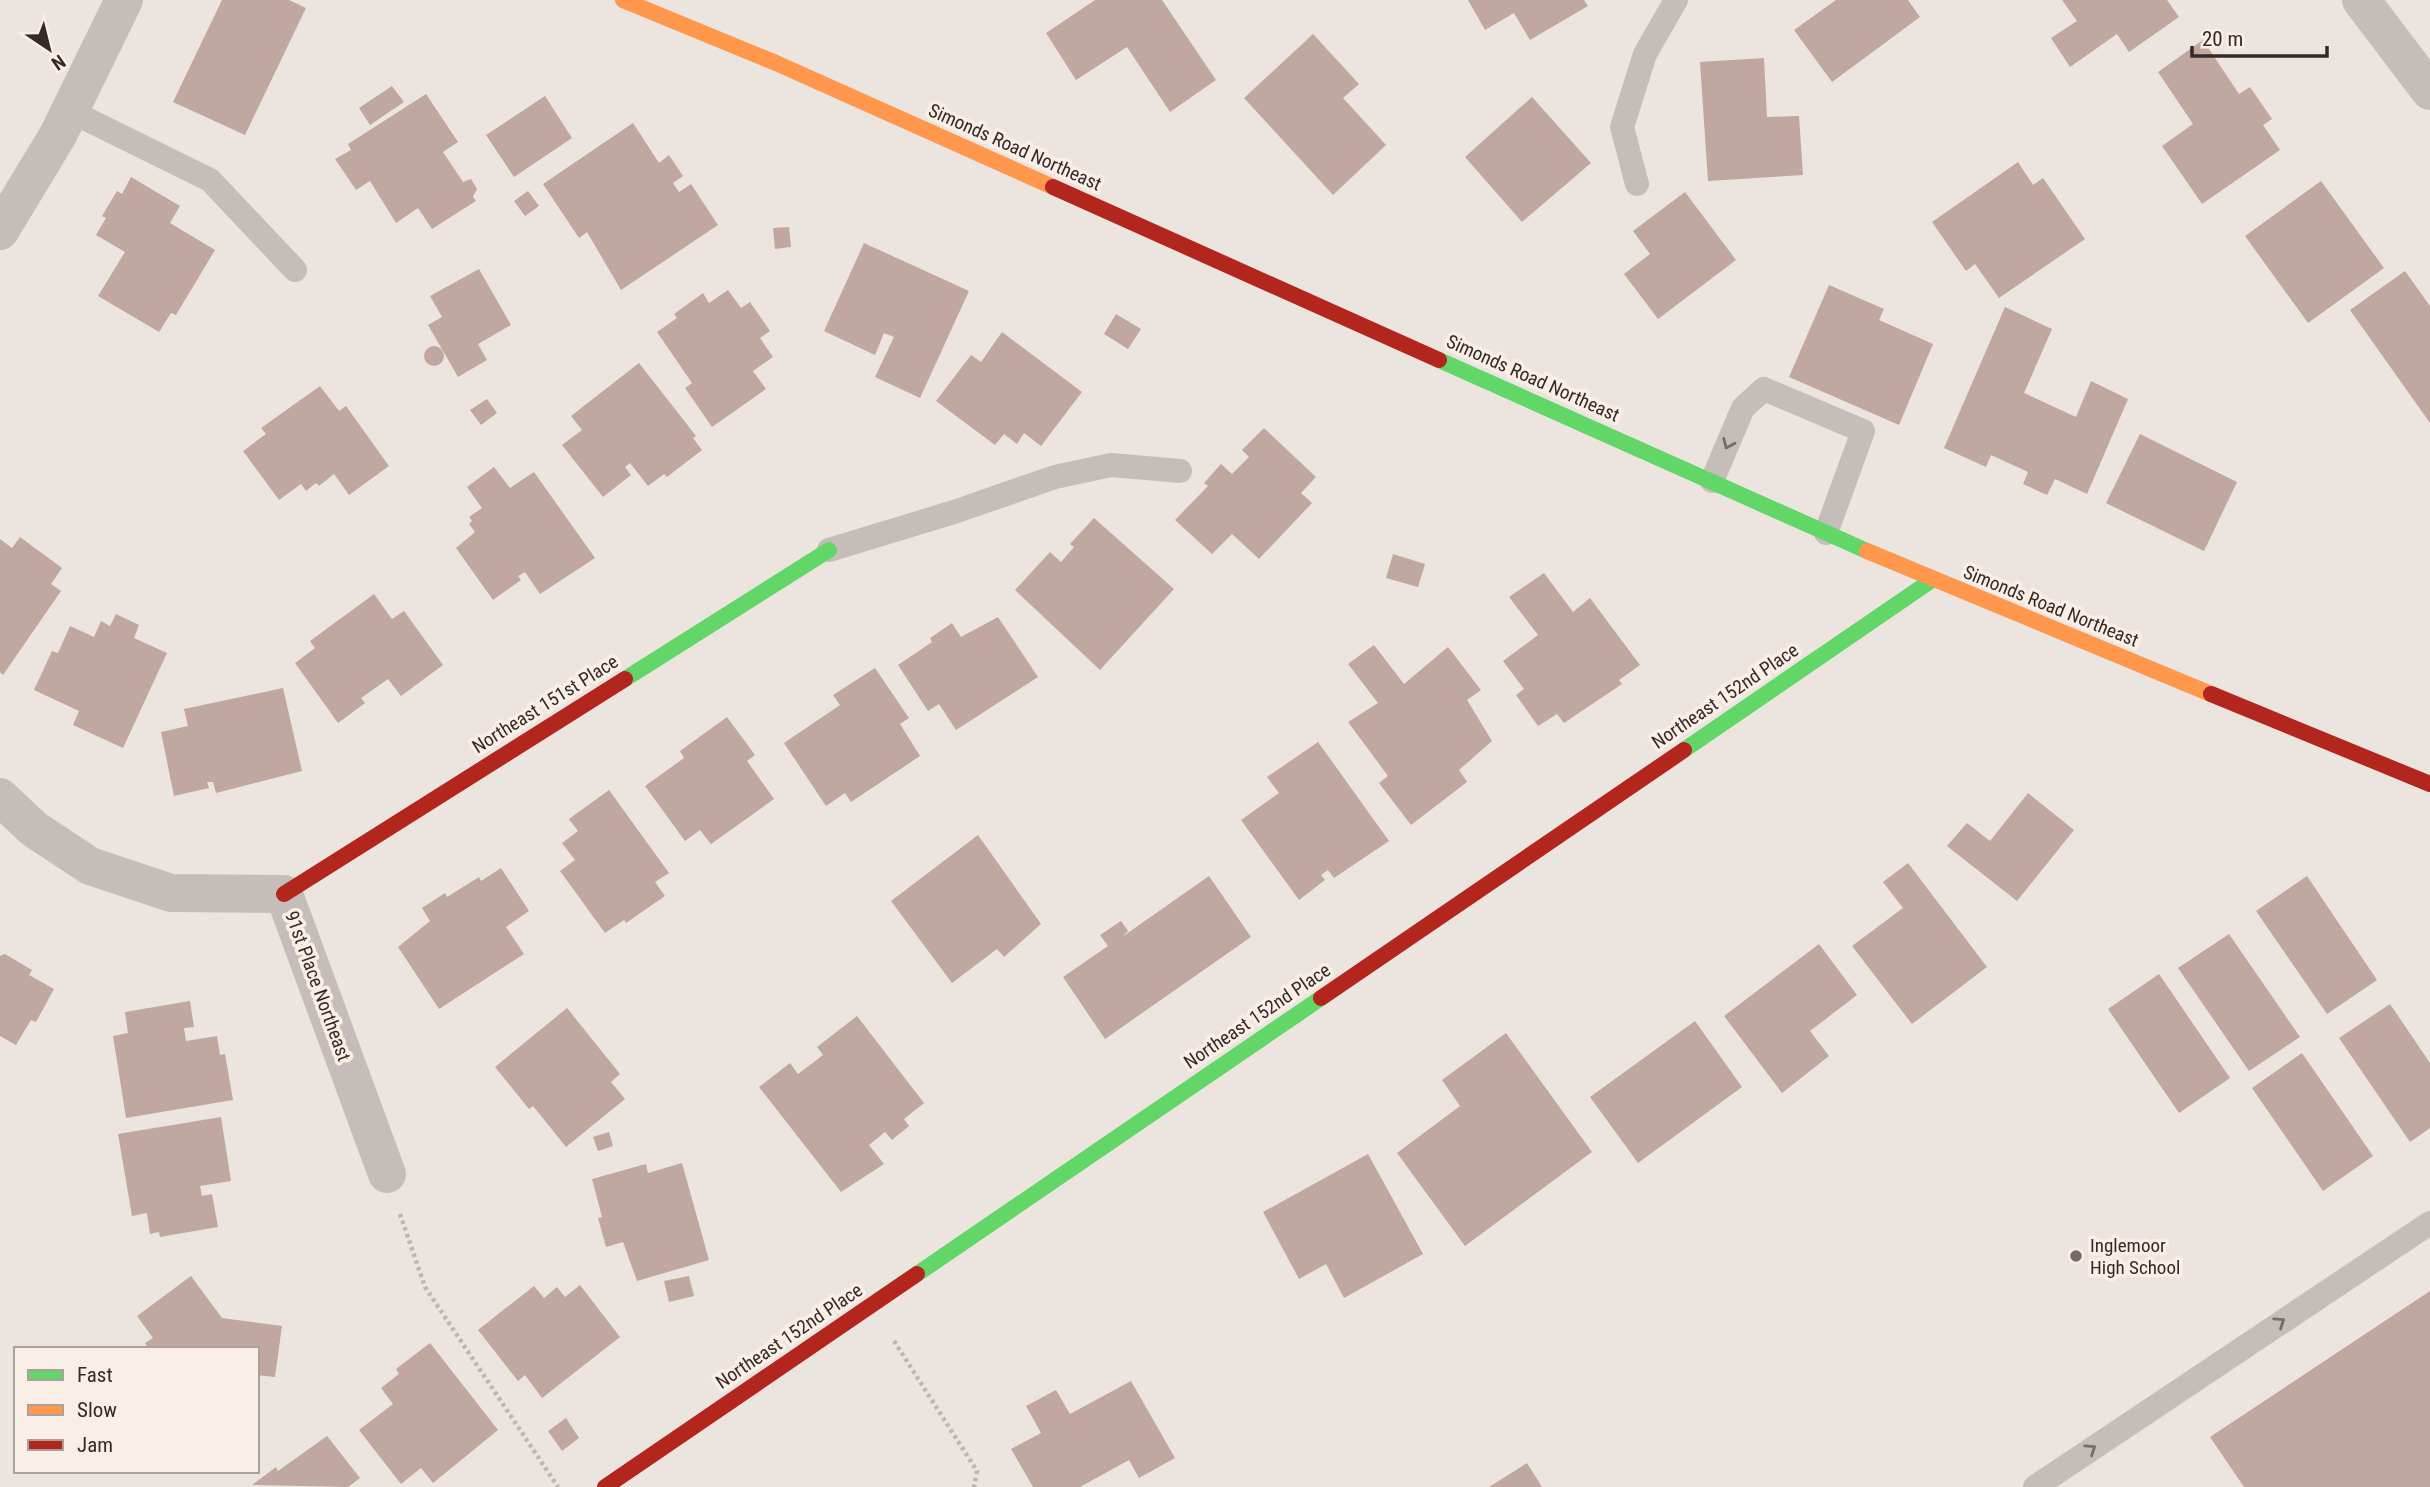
<svg xmlns="http://www.w3.org/2000/svg" width="2430" height="1487" viewBox="0 0 2430 1487" font-family="'Roboto Condensed',sans-serif">
	<rect width="100%" height="100%" fill="#ece5df"/>
	<path fill="#c0a7a0" d="M222,0H289L306,8L245,135L173,102Z
		M1095,0H1162L1216,80L1170,112L1127,47L1076,80L1046,33Z
		M1468,0H1584L1588,6L1530,40L1514,13L1485,30Z
		M1836,0H1908L1920,17L1832,82L1794,30Z
		M2062,0H2167L2179,17L2129,52L2117,34L2070,67L2051,38L2077,21Z
		M1313,34L1359,84L1343,98L1386,145L1333,195L1244,98Z
		M2203,40L2239,94L2250,87L2272,119L2263,125L2280,150L2202,204L2162,146L2193,124L2158,72Z
		M1764,58L1767,117L1799,116L1803,175L1708,181L1700,62Z
		M392,86L404,102L370,125L359,108Z
		M426,94L458,142L443,152L463,182L471,179L477,189L473,197L476,201L432,229L418,208L396,223L370,181L356,190L335,159L351,150L348,144Z
		M545,96L572,138L514,177L486,135Z
		M1532,97L1591,163L1522,222L1465,157Z
		M633,123L659,163L669,155L683,176L673,183L679,192L691,184L718,225L621,290L587,232L579,238L543,184Z
		M2018,162L2033,185L2043,178L2085,239L1999,298L1975,264L1966,271L1932,222Z
		M131,177L180,206L170,223L215,250L176,315L171,313L159,332L98,296L125,252L96,235L106,218L102,216L117,191L122,194Z
		M2321,181L2384,268L2308,323L2245,236Z
		M528,191L539,206L525,216L514,201Z
		M1685,192L1736,260L1658,319L1624,274L1650,254L1633,231Z
		M789,227L791,247L775,249L773,228Z
		M864,243L969,291L920,398L875,377L894,337L884,333L875,355L824,331Z
		M479,269L511,325L478,344L487,360L458,377L428,325L442,317L430,296Z
		M2405,271L2430,306V423L2350,310Z
		M1829,285L1884,309L1879,320L1933,344L1899,425L1789,377Z
		M728,290L741,308L750,302L770,331L760,338L773,357L753,371L766,389L712,427L685,388L692,383L657,332L677,318L674,314L703,293L709,303Z
		M2005,307L2052,329L2024,393L2076,417L2091,381L2128,399L2087,494L2055,479L2047,495L2023,484L2028,472L1991,455L1986,467L1944,448Z
		M1116,314L1141,329L1128,349L1104,334Z
		M1002,332L1082,392L1041,446L1024,433L1017,444L1004,434L995,445L936,401L971,355L981,362Z
		M424 356a10 10 0 1 1 20 0a10 10 0 1 1-20 0Z
		M639,363L696,436L693,438L702,450L667,477L664,474L648,486L630,463L625,467L631,475L603,497L562,445L582,430L571,416Z
		M320,386L339,411L346,406L389,466L349,495L334,474L319,486L316,483L306,491L301,484L279,500L243,451L266,434L261,428Z
		M487,399L497,413L481,425L470,410Z
		M1264,428L1316,477L1301,493L1312,503L1259,559L1232,534L1212,554L1175,520L1208,486L1204,483L1221,464L1232,474L1249,457L1242,450Z
		M2140,434L2237,482L2204,551L2106,503Z
		M494,467L510,488L534,472L595,558L540,594L525,572L518,576L521,580L493,600L456,548L475,532L469,524L472,521L469,517L482,508L467,487Z
		M1094,518L1174,589L1100,670L1015,590L1050,552L1061,562L1074,547L1070,544Z
		M20,537L62,568L51,584L61,591L3,675L0,672V539L12,548Z
		M1393,554L1425,564L1418,587L1386,578Z
		M1544,573L1573,612L1590,598L1640,665L1619,680L1622,684L1564,723L1557,714L1538,726L1516,695L1524,689L1503,661L1538,635L1509,597Z
		M374,594L392,619L404,611L443,665L401,696L388,679L361,698L365,703L338,723L295,663L315,648L310,641Z
		M116,614L139,625L134,638L167,653L123,748L73,725L79,711L34,690L52,651L58,653L70,626L94,637L101,621L110,626Z
		M998,617L1038,677L956,730L939,704L928,711L898,665L932,642L930,638L952,623L961,637Z
		M1374,645L1404,684L1448,647L1481,690L1467,700L1492,741L1459,770L1467,782L1411,825L1379,783L1388,776L1348,722L1378,703L1348,664Z
		M875,668L909,718L900,724L920,756L851,802L845,793L826,806L784,743L840,705L833,695Z
		M283,688L302,771L216,793L213,782H207L209,788L174,796L161,732L188,726L184,709Z
		M727,717L755,755L747,761L774,799L711,844L700,830L685,841L645,786L684,758L680,751Z
		M1318,742L1389,841L1334,878L1328,870L1321,875L1325,880L1299,900L1241,820L1279,793L1267,777Z
		M609,790L669,873L655,882L665,896L626,923L624,920L605,933L560,871L575,860L562,843L578,831L569,819Z
		M2028,793L2074,830L2017,901L1947,846L1967,823L1990,841Z
		M978,835L1041,924L1004,957L997,949L952,983L891,901Z
		M1908,863L1987,967L1912,1024L1852,946L1903,908L1883,882Z
		M501,868L529,911L506,927L524,954L439,1009L398,947L430,921L422,908L445,893L447,897L479,877L481,881Z
		M1209,876L1251,937L1105,1039L1063,977L1108,946L1100,935L1121,921L1128,931L1122,937Z
		M2307,876L2377,980L2327,1014L2256,911Z
		M2229,934L2300,1037L2249,1071L2178,968Z
		M1819,944L1857,995L1810,1031L1829,1056L1782,1093L1724,1016Z
		M5,954L32,970L29,975L54,989L36,1022L31,1020L16,1045L0,1036V956Z
		M2159,974L2230,1078L2179,1113L2108,1009Z
		M190,1001L194,1027L184,1028L186,1041L217,1036L220,1055L225,1054L233,1100L126,1118L113,1036L128,1033L125,1012Z
		M2390,1004L2430,1063V1128L2410,1142L2339,1038Z
		M567,1008L620,1074L611,1082L625,1099L566,1147L533,1106L529,1109L495,1067Z
		M857,1016L924,1103L904,1119L909,1126L892,1140L885,1132L869,1145L884,1164L841,1192L759,1087L790,1063L798,1074L823,1055L817,1047Z
		M1695,1021L1742,1087L1638,1163L1590,1097Z
		M1506,1033L1592,1152L1465,1246L1397,1153L1460,1106L1442,1080Z
		M2302,1053L2373,1156L2323,1191L2252,1088Z
		M221,1117L231,1181L200,1186L202,1196L212,1194L218,1227L160,1237L159,1232L150,1234L147,1213L132,1216L118,1134Z
		M609,1132L613,1146L598,1151L593,1137Z
		M1368,1154L1423,1254L1344,1298L1326,1264L1299,1279L1263,1212Z
		M682,1163L709,1260L637,1281L623,1242L606,1247L598,1218L602,1217L592,1179L646,1164L648,1173Z
		M191,1276L222,1318L282,1326L275,1377L257,1375V1349H149L145,1343L153,1338L137,1316Z
		M689,1276L694,1296L669,1302L664,1281Z
		M580,1285L620,1337L542,1398L525,1375L518,1381L478,1330L534,1286L544,1298L557,1287L565,1297Z
		M2430,1291V1487H2244L2210,1437Z
		M430,1343L498,1430L433,1483L421,1468L401,1484L359,1430L393,1404L381,1388L399,1374L396,1369Z
		M1131,1381L1175,1458L1139,1478L1129,1460L1080,1487H1033L1011,1449L1041,1433L1026,1406L1056,1390L1070,1414Z
		M566,1418L579,1438L562,1451L548,1431Z
		M327,1436L360,1478L348,1487L252,1485L276,1467L278,1471Z
		M1527,1463L1542,1487H1489Z"/>
	<g fill="none" stroke-linecap="round" stroke-linejoin="round">
		<path stroke="#beb6b1" stroke-width="4.5" stroke-dasharray="3.5 3.5" stroke-linecap="butt" d="M400,1214L425,1287L558,1487
			M894,1341L977,1471L974,1487"/>
		<path stroke="#c5bdb9" stroke-width="24" d="M70,111L210,180L295,270
			M1637,184L1622,127L1645,54L1676,0
			M1712,481L1743,408L1764,389L1863,431L1826,533
			M829,550L954,512L1055,477L1111,465L1180,471
			M2035,1487L2430,1223"/>
		<path stroke="#c5bdb9" stroke-width="38" d="M2361,0L2430,91
			M0,231L58,135L124,0
			M0,797L34,829L90,866L171,893L284,894L387,1174"/>
		<path stroke="#63d668" stroke-width="16" d="M1439,360L1867,551
			M625,679L829,550
			M1684,750L1932,580
			M917,1274L1321,998"/>
		<path stroke="#ff974d" stroke-width="16" d="M623,0L776,63L1053,187
			M1867,551L2211,694"/>
		<path stroke="#b3261e" stroke-width="16" d="M1053,187L1439,360
			M2211,694L2430,784
			M284,894L625,679
			M1321,998L1684,750
			M605,1487L917,1274"/>
	</g>
	<defs><path id="oneway-chevron" d="M-2-3.5L2.5 0L-2 3.5" fill="none" stroke-width="1.6" stroke-linecap="round" stroke-linejoin="round" transform="scale(1.75)"/></defs>
	<g stroke="#766c69">
		<use href="#oneway-chevron" transform="translate(1728 444) rotate(113)"/>
		<use href="#oneway-chevron" transform="translate(2280 1322) rotate(-34)"/>
		<use href="#oneway-chevron" transform="translate(2091 1449) rotate(-34)"/>
	</g>
	<circle fill="#756b67" stroke="#f9efe6" stroke-width="2.5" cx="2076" cy="1256" r="7"/>
	<g text-anchor="middle" dominant-baseline="central" stroke-width="7" stroke-linejoin="round" paint-order="stroke">
		<g font-size="19" fill="#352a27" stroke="#f9efe6">
			<text transform="translate(1015 147) rotate(24)">Simonds Road Northeast</text>
			<text transform="translate(1533 378) rotate(24)">Simonds Road Northeast</text>
			<text transform="translate(2051 606) rotate(22)">Simonds Road Northeast</text>
			<text transform="translate(1725 696) rotate(-34)">Northeast 152nd Place</text>
			<text transform="translate(545 704) rotate(-32)">Northeast 151st Place</text>
			<text transform="translate(318 986) rotate(70)">91st Place Northeast</text>
			<text transform="translate(1257 1016) rotate(-34)">Northeast 152nd Place</text>
			<text transform="translate(789 1336) rotate(-34)">Northeast 152nd Place</text>
		</g>
		<g font-size="19" fill="#352a27" stroke="#f9efe6" text-anchor="start">
			<text x="2090" y="1245">Inglemoor<tspan x="2090" dy="22">High School</tspan></text>
		</g>
	</g>
	<rect x="14" y="1347" width="245" height="126" fill="#f9efe6" stroke="#aba09a" stroke-width="2"/>
	<rect x="28" y="1370" width="35" height="10" fill="#63d668" stroke="#aba09a" stroke-width="2"/>
	<text x="77" y="1382" font-size="21" fill="#352a27">Fast</text>
	<rect x="28" y="1405" width="35" height="10" fill="#ff974d" stroke="#aba09a" stroke-width="2"/>
	<text x="77" y="1417" font-size="21" fill="#352a27">Slow</text>
	<rect x="28" y="1440" width="35" height="10" fill="#b3261e" stroke="#aba09a" stroke-width="2"/>
	<text x="77" y="1452" font-size="21" fill="#352a27">Jam</text>
	<g transform="translate(49 49) rotate(145)" stroke="#f9efe6" stroke-width="5" paint-order="stroke">
	<path d="M0-5L12 26L0 18L-12 26Z" fill="#352a27"/>
	<text y="-10" font-size="19" font-weight="bold" text-anchor="middle" fill="#352a27">N</text>
	</g>
	<path d="M2192 46v10h135v-10" fill="none" stroke="#352a27" stroke-width="3.5"/>
	<text x="2202" y="46" font-size="21" fill="#352a27" stroke="#f9efe6" stroke-width="5" paint-order="stroke">20 m</text>
</svg>
